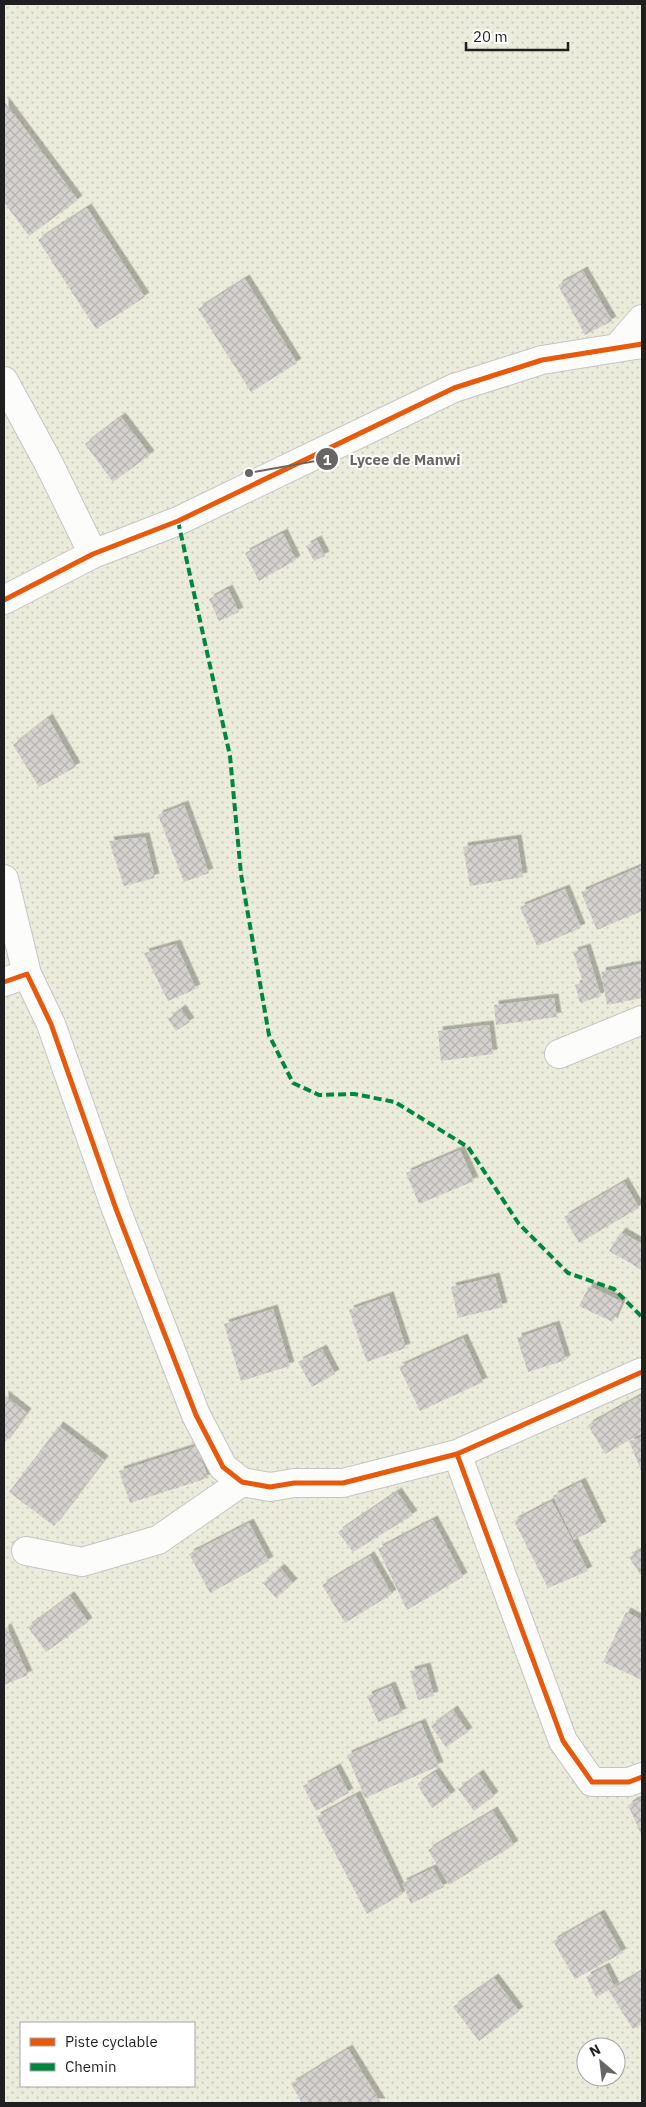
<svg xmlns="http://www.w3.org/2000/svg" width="646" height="2107" viewBox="0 0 646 2107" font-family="'IBM Plex Sans',sans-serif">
	<defs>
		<pattern id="farmland-dots" width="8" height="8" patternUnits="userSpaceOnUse" patternTransform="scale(1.25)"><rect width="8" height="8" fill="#ebecdb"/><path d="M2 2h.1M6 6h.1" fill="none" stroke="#c9cabc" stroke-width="1.8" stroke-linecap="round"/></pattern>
		<pattern id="building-cross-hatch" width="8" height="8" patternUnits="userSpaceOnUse" patternTransform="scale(1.25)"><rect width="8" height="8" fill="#d4d1ce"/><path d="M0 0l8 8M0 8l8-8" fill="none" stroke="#b6b3b0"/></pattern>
		<filter id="shadow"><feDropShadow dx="4.5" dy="-4.5" stdDeviation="0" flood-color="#0004"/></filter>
	</defs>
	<rect width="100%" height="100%" fill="#edebe7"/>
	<path fill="url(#farmland-dots)" fill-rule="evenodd" d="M4,4H642V2103H4ZM21,2023H194V2086H21ZM586,2047H616V2077H586Z"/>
	<path fill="url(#building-cross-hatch)" filter="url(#shadow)" d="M4,101L78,200L29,236L4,202Z
		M87,208L145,297L96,329L38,240Z
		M583,271L612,321L585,335L558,285Z
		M245,279L297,363L251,392L198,309Z
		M121,417L150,455L113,482L85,444Z
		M283,533L296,560L259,581L245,553Z
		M317,540L325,556L314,561L306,546Z
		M228,589L239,612L219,621L209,599Z
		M48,718L76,767L39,787L13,745Z
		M184,805L209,873L184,882L158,815Z
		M145,837L155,878L124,886L109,841Z
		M517,839L523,877L470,886L463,847Z
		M642,866V911L597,930L581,892Z
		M565,889L581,928L537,946L520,907Z
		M176,944L196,989L168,1001L144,953Z
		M586,948L601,996L580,1003L575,985L583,982L573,952Z
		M642,964V998L607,1005L601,972Z
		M554,998L557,1017L496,1025L494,1005Z
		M181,1009L190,1022L176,1031L168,1019Z
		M489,1025L493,1054L441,1061L438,1031Z
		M460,1150L474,1181L419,1204L406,1173Z
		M624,1182L639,1208L579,1243L564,1217Z
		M621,1232L642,1244V1270L609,1251Z
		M495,1277L503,1307L458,1318L451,1287Z
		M589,1286L622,1302L613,1322L579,1306Z
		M389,1296L406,1348L367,1362L349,1310Z
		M273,1309L290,1366L241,1381L224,1324Z
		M555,1325L566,1360L528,1372L517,1338Z
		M463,1338L483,1382L420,1411L399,1367Z
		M322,1349L335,1374L312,1387L298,1362Z
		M4,1395L27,1413L4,1444Z
		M640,1396L642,1400V1433L605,1454L588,1425Z
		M59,1426L104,1460L54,1526L9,1492Z
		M642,1437V1473L629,1441Z
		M197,1446L208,1478L130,1503L119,1471Z
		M581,1482L602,1526L574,1540L553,1496Z
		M397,1492L413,1515L353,1552L338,1532Z
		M552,1501L588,1571L548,1588L514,1521Z
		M433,1520L463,1577L407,1610L378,1549Z
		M249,1523L269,1561L210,1593L189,1554Z
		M642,1549V1577L629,1557Z
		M370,1556L392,1594L345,1623L322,1585Z
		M280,1568L293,1583L276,1598L263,1583Z
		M70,1596L88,1622L46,1652L28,1627Z
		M626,1612L642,1620V1680L603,1662Z
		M7,1628L28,1675L4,1685V1629Z
		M426,1667L434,1696L418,1700L410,1671Z
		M391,1686L402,1713L378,1722L367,1696Z
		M453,1710L468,1732L446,1747L431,1726Z
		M421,1723L439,1766L365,1798L347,1755Z
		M336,1768L349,1793L316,1811L303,1786Z
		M435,1772L451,1795L432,1808L417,1784Z
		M479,1774L494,1796L474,1811L458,1789Z
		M356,1795L403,1894L367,1914L316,1817Z
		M642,1798V1836L628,1805Z
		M493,1811L514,1845L449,1885L428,1850Z
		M433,1868L444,1887L411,1904L402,1883Z
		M600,1914L622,1953L575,1979L553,1941Z
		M605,1967L615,1987L596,1997L586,1977Z
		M642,1971V2024L633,2029L609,1991Z
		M494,1978L519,2011L479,2041L453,2007Z
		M348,2049L381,2103H302L291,2084Z"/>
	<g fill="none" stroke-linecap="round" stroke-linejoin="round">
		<defs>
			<path id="minor" d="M617,348L642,319
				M4,381L49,464L93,554
				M4,600L93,554L178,521L454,388L542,360L642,344
				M4,879L27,974
				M4,982L27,974L51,1024L116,1209L196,1415L223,1467L242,1482L270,1487L294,1483H343L457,1454L642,1372
				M559,1054L642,1020
				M457,1454L563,1741L592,1782H629L642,1777
				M26,1551L82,1562L158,1540L242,1482"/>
		</defs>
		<use href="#minor" stroke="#c6c5c3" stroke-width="30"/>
		<use href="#minor" stroke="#fcfcfb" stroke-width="28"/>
		<path stroke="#00873e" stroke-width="4" stroke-dasharray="8 4" stroke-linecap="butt" d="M178,521L230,756L241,874L269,1035L293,1083L319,1095L354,1094L395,1102L468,1147L519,1224L568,1273L614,1289L642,1317"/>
		<defs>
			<path id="cycleway" d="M4,600L93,554L178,521L454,388L542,360L642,344
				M4,982L27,974L51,1024L116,1209L196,1415L223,1467L242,1482L270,1487L294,1483H343L457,1454L642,1372
				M457,1454L563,1741L592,1782H629L642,1777"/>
		</defs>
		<use href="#cycleway" stroke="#fff" stroke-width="8"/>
		<use href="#cycleway" stroke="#e8590c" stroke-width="5"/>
	</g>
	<path fill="none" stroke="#676665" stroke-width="2" d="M249 473L327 459"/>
	<g fill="#676665" stroke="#fff" stroke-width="2">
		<circle cx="249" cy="473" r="5"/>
		<circle cx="327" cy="459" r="12"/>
	</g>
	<g font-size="15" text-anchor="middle" font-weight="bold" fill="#fff">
		<text x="327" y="465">1</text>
	</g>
	<g font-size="15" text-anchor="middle" font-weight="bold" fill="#676665" stroke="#fff" stroke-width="4" stroke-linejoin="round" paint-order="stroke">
		<text x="405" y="465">Lycee de Manwi</text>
	</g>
	<rect width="646" height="2107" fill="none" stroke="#1f1f1f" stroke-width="10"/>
	<rect x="20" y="2022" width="175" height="65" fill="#ffffff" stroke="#a5a5a5"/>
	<rect x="30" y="2038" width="25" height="8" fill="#e8590c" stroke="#a5a5a5"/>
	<text x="65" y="2047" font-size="15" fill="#1f1f1f">Piste cyclable</text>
	<rect x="30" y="2063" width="25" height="8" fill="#00873e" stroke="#a5a5a5"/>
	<text x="65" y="2072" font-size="15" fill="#1f1f1f">Chemin</text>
	<g transform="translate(601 2062) rotate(332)"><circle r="24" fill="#ffffff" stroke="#a5a5a5"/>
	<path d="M0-4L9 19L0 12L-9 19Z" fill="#676665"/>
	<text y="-8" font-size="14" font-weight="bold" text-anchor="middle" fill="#1f1f1f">N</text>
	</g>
	<path d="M466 42v8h102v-8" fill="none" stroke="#1f1f1f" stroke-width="2.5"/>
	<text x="473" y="42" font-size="15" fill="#1f1f1f" stroke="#ffffff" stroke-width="4" paint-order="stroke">20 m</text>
</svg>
